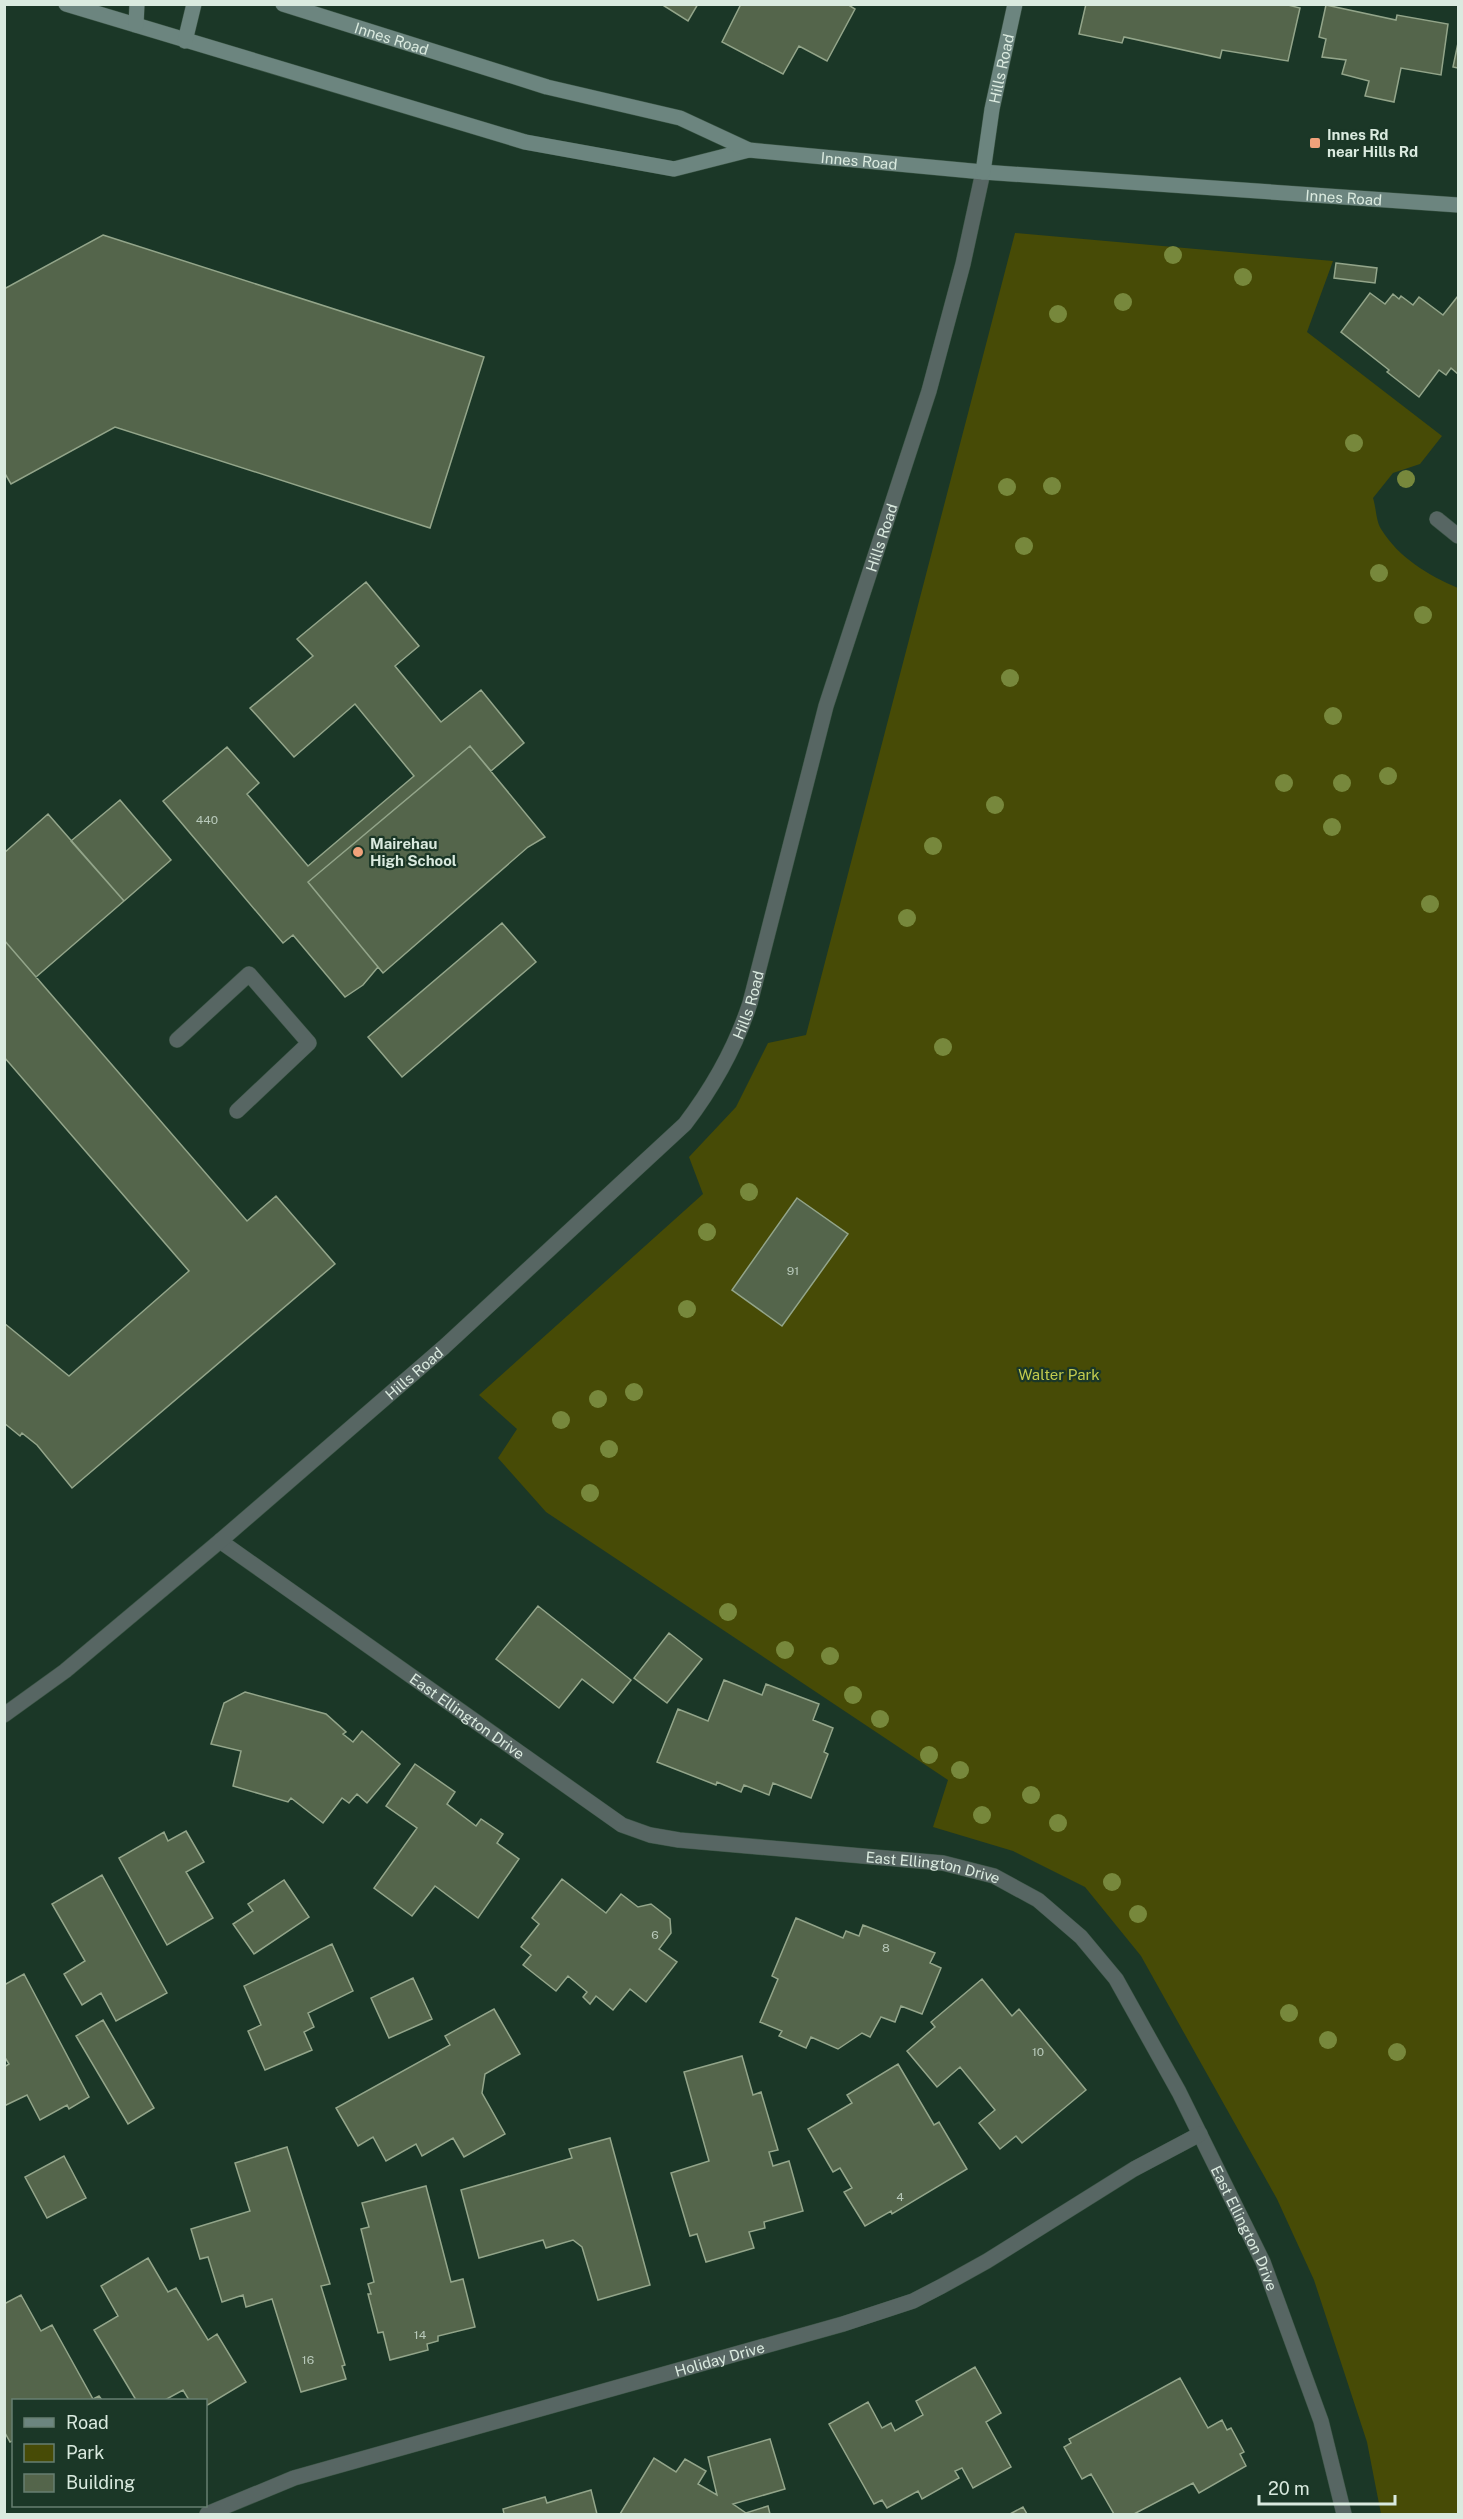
<svg xmlns="http://www.w3.org/2000/svg" width="1463" height="2519" viewBox="0 0 1463 2519" font-family="'Public Sans',sans-serif">
	<rect width="100%" height="100%" fill="#1b3727"/>
	<path fill="#474b06" d="M1015,233L1333,261L1307,332L1442,436L1420,464L1393,473L1373,498C1376,507 1376,521 1381,529C1399,558 1428,575 1458,588V2514H1381L1367,2442L1314,2280L1277,2199L1141,1956L1085,1887L1013,1851L933,1827L948,1780L546,1512L498,1458L517,1429L479,1395L703,1194L689,1157L736,1107L768,1043L806,1035Z"/>
	<path fill="#54654b" stroke="#93a58a" stroke-width="1.5" d="M661,4H698L688,21Z
		M741,4H847L855,9L827,61L799,46L783,74L722,42Z
		M1086,4H1284L1300,8L1288,61L1222,50L1220,58L1124,37L1122,43L1079,34Z
		M1326,5L1396,20L1397,15L1448,24L1441,75L1401,68L1394,102L1365,96L1369,81L1342,74L1346,60L1322,57L1326,39L1319,37Z
		M1458,43V68L1453,67Z
		M103,235L484,357L430,528L115,427L11,484L4,472V289Z
		M1336,263L1377,268L1375,283L1334,278Z
		M1370,293L1385,304L1393,294L1399,299L1401,296L1413,305L1419,297L1443,315L1458,296V374L1451,368L1446,375L1439,370L1419,397L1387,372L1389,370L1341,332Z
		M366,582L419,646L395,666L441,722L481,690L524,743L491,771L470,746L308,882L378,967L363,985L345,997L293,935L283,943L163,801L227,747L259,783L247,794L308,866L414,776L355,704L294,757L250,708L313,656L297,639Z
		M470,746L545,837L528,847L383,973L308,882Z
		M120,800L171,860L124,901L71,841Z
		M48,814L124,901L36,977L4,940V853Z
		M502,923L536,962L402,1077L368,1037Z
		M4,940L247,1221L276,1196L335,1264L72,1488L37,1445L22,1433L20,1436L4,1423V1323L69,1376L189,1271L4,1057Z
		M797,1198L848,1234L782,1326L732,1290Z
		M538,1606L631,1680L613,1703L582,1679L559,1708L496,1659Z
		M669,1633L702,1659L667,1703L634,1678Z
		M724,1680L762,1695L766,1684L819,1704L813,1720L833,1728L824,1752L828,1754L811,1798L773,1783L769,1795L744,1785L741,1792L717,1782L716,1785L657,1762L678,1709L708,1721Z
		M245,1692L326,1714L346,1732L343,1734L353,1742L362,1731L400,1764L367,1803L357,1794L349,1803L342,1798L323,1823L291,1798L288,1802L233,1786L241,1751L211,1744L224,1703Z
		M415,1764L455,1792L447,1804L476,1826L481,1819L503,1834L497,1843L519,1859L478,1918L435,1886L412,1916L374,1888L417,1828L386,1806Z
		M186,1831L204,1862L186,1872L213,1918L167,1945L119,1858L164,1832L168,1841Z
		M102,1875L167,1993L116,2021L101,1993L82,2005L64,1974L85,1961L52,1904Z
		M562,1879L606,1913L621,1894L638,1907L651,1904L670,1919L671,1933L659,1949L677,1962L646,2002L630,1989L613,2010L596,1996L590,2004L583,1997L587,1992L568,1976L556,1991L523,1965L531,1955L521,1947L539,1924L532,1918Z
		M284,1880L309,1917L254,1954L233,1924L253,1911L248,1904Z
		M796,1918L843,1938L846,1931L859,1936L863,1925L935,1953L930,1963L941,1968L922,2014L901,2006L895,2022L881,2017L870,2037L862,2033L838,2049L811,2037L806,2048L779,2036L782,2031L760,2022L778,1979L772,1976Z
		M332,1944L353,1991L308,2013L314,2027L304,2032L312,2050L265,2070L248,2031L261,2025L244,1986Z
		M24,1974L89,2097L69,2109L67,2105L40,2120L27,2095L4,2106V2067L9,2064L4,2056V1985Z
		M413,1978L432,2019L389,2038L371,1998Z
		M982,1979L1012,2016L1019,2009L1086,2090L1022,2143L1016,2136L1000,2149L979,2123L995,2110L960,2067L937,2087L907,2051L935,2027L931,2022Z
		M494,2009L520,2054L485,2074L482,2093L505,2134L464,2157L453,2138L422,2156L416,2144L386,2161L373,2137L358,2146L336,2108L450,2045L445,2036Z
		M103,2020L154,2108L128,2124L76,2036Z
		M742,2056L753,2095L761,2092L778,2150L769,2152L773,2166L789,2161L803,2211L764,2222L765,2228L749,2232L754,2248L706,2262L697,2234L690,2236L671,2173L709,2161L684,2072Z
		M898,2064L934,2125L939,2122L967,2169L892,2214L891,2211L865,2226L844,2192L852,2188L840,2168L833,2172L808,2129L852,2103L847,2095Z
		M610,2138L650,2285L598,2300L582,2247L573,2240L546,2248L543,2240L479,2258L461,2190L572,2158L569,2149Z
		M287,2147L330,2284L321,2286L345,2365L342,2366L346,2379L301,2392L272,2299L246,2307L243,2295L222,2302L208,2257L200,2259L191,2229L250,2211L235,2163Z
		M64,2156L86,2198L47,2218L25,2177Z
		M426,2186L451,2282L463,2279L475,2327L438,2336V2341L427,2344L428,2350L390,2360L383,2332L378,2333L368,2294H371L368,2284L374,2282L361,2229L369,2227L362,2203Z
		M148,2258L168,2292L176,2288L208,2340L217,2334L246,2382L206,2406V2400H189L183,2390L165,2400H136L94,2330L118,2316L101,2286Z
		M21,2295L41,2331L52,2325L93,2399L99,2396L102,2400H14V2440L10,2442L4,2431V2304Z
		M975,2367L1001,2413L986,2422L1011,2467L973,2488L962,2468L955,2471L959,2478L922,2499L918,2491L887,2508L882,2500L874,2504L829,2424L868,2402L882,2428L891,2423L895,2431L923,2415L916,2401Z
		M1180,2378L1208,2428L1222,2420L1227,2430L1231,2428L1244,2452L1240,2454L1246,2466L1199,2493L1193,2483L1134,2514H1114L1091,2474L1082,2479L1064,2447L1071,2443L1069,2439Z
		M770,2439L785,2489L733,2504L746,2513L768,2506L770,2514H620L654,2458L676,2472L685,2459L706,2471L698,2484L717,2495L708,2457Z
		M591,2490L597,2514H501H504L503,2509L545,2497L547,2503Z
		M1023,2507L1027,2514H1010Z"/>
	<g fill="none" stroke-linecap="round" stroke-linejoin="round">
		<defs>
			<path id="lane" d="M177,1040L249,974L309,1043L237,1111"/>
			<g id="street">
				<path d="M1437,519L1458,536"/>
				<path id="s1" d="M220,1541L622,1825L650,1835L679,1840L943,1863L994,1876L1038,1900L1081,1937L1116,1979L1179,2092L1263,2262L1321,2421L1344,2514"/>
				<path id="s2" d="M4,1715L65,1671L220,1541L444,1347L685,1124C714,1086 735,1049 750,1003L826,706L929,391L963,264L983,172"/>
				<path id="s3" d="M207,2514L294,2478L843,2324L913,2301L942,2286L987,2261L1134,2169L1200,2134"/>
			</g>
			<g id="secondary">
				<path d="M66,4L525,142L674,169L749,150"/>
				<path id="s4" d="M283,4L547,87L680,118L749,150L983,172L1458,205"/>
				<path d="M136,25L137,4"/>
				<path d="M185,41L194,4"/>
				<path id="s5" d="M983,172L992,109L1015,4"/>
			</g>
		</defs>
		<use href="#lane" stroke="#3a5444" stroke-width="16"/>
		<use href="#street" stroke="#3a5444" stroke-width="16"/>
		<use href="#secondary" stroke="#3a5444" stroke-width="16"/>
		<use href="#lane" stroke="#576663" stroke-width="15"/>
		<use href="#street" stroke="#576663" stroke-width="15"/>
		<use href="#secondary" stroke="#6c857f" stroke-width="15"/>
	</g>
	<g fill="#77883c">
		<circle cx="1173" cy="255" r="9"/>
		<circle cx="1243" cy="277" r="9"/>
		<circle cx="1123" cy="302" r="9"/>
		<circle cx="1058" cy="314" r="9"/>
		<circle cx="1354" cy="443" r="9"/>
		<circle cx="1406" cy="479" r="9"/>
		<circle cx="1052" cy="486" r="9"/>
		<circle cx="1007" cy="487" r="9"/>
		<circle cx="1024" cy="546" r="9"/>
		<circle cx="1379" cy="573" r="9"/>
		<circle cx="1423" cy="615" r="9"/>
		<circle cx="1010" cy="678" r="9"/>
		<circle cx="1333" cy="716" r="9"/>
		<circle cx="1388" cy="776" r="9"/>
		<circle cx="1284" cy="783" r="9"/>
		<circle cx="1342" cy="783" r="9"/>
		<circle cx="995" cy="805" r="9"/>
		<circle cx="1332" cy="827" r="9"/>
		<circle cx="933" cy="846" r="9"/>
		<circle cx="1430" cy="904" r="9"/>
		<circle cx="907" cy="918" r="9"/>
		<circle cx="943" cy="1047" r="9"/>
		<circle cx="749" cy="1192" r="9"/>
		<circle cx="707" cy="1232" r="9"/>
		<circle cx="687" cy="1309" r="9"/>
		<circle cx="634" cy="1392" r="9"/>
		<circle cx="598" cy="1399" r="9"/>
		<circle cx="561" cy="1420" r="9"/>
		<circle cx="609" cy="1449" r="9"/>
		<circle cx="590" cy="1493" r="9"/>
		<circle cx="728" cy="1612" r="9"/>
		<circle cx="785" cy="1650" r="9"/>
		<circle cx="830" cy="1656" r="9"/>
		<circle cx="853" cy="1695" r="9"/>
		<circle cx="880" cy="1719" r="9"/>
		<circle cx="929" cy="1755" r="9"/>
		<circle cx="960" cy="1770" r="9"/>
		<circle cx="1031" cy="1795" r="9"/>
		<circle cx="982" cy="1815" r="9"/>
		<circle cx="1058" cy="1823" r="9"/>
		<circle cx="1112" cy="1882" r="9"/>
		<circle cx="1138" cy="1914" r="9"/>
		<circle cx="1289" cy="2013" r="9"/>
		<circle cx="1328" cy="2040" r="9"/>
		<circle cx="1397" cy="2052" r="9"/>
	</g>
	<g fill="#f1a27b" stroke="#1b3727" stroke-width="2">
		<rect x="1309" y="137" width="12" height="12" rx="3"/>
		<circle cx="358" cy="852" r="6"/>
	</g>
	<g text-anchor="middle" dominant-baseline="central" stroke-width="4.5" stroke-linejoin="round" paint-order="stroke">
		<g font-size="12" fill="#b8c9ba">
			<text x="207" y="820">440</text>
			<text x="793" y="1271">91</text>
			<text x="655" y="1935">6</text>
			<text x="886" y="1948">8</text>
			<text x="1038" y="2052">10</text>
			<text x="900" y="2197">4</text>
			<text x="420" y="2335">14</text>
			<text x="308" y="2360">16</text>
		</g>
		<g font-size="15" fill="#daeadf" stroke="#1b3727">
			<text stroke="none"><textPath href="#s4" startOffset="114">Innes Road</textPath></text>
			<text stroke="none"><textPath href="#s5" startOffset="105">Hills Road</textPath></text>
			<text stroke="none"><textPath href="#s4" startOffset="600">Innes Road</textPath></text>
			<text stroke="none"><textPath href="#s4" startOffset="1086">Innes Road</textPath></text>
			<text stroke="none"><textPath href="#s2" startOffset="1524">Hills Road</textPath></text>
			<text stroke="none"><textPath href="#s2" startOffset="1038">Hills Road</textPath></text>
			<text stroke="none"><textPath href="#s2" startOffset="534">Hills Road</textPath></text>
			<text stroke="none"><textPath href="#s1" startOffset="303">East Ellington Drive</textPath></text>
			<text stroke="none"><textPath href="#s1" startOffset="807">East Ellington Drive</textPath></text>
			<text stroke="none"><textPath href="#s1" startOffset="1311">East Ellington Drive</textPath></text>
			<text stroke="none"><textPath href="#s3" startOffset="536">Holiday Drive</textPath></text>
		</g>
		<g font-size="15" font-weight="bold" fill="#daeadf" stroke="#1b3727" text-anchor="start">
			<text x="1327" y="134">Innes Rd<tspan x="1327" dy="17">near Hills Rd</tspan></text>
			<text x="370" y="843">Mairehau<tspan x="370" dy="17">High School</tspan></text>
		</g>
		<g font-size="15" fill="#c2cb4e" stroke="#1b3727">
			<text x="1059" y="1374">Walter Park</text>
		</g>
	</g>
	<rect width="1463" height="2519" fill="none" stroke="#daeadf" stroke-width="12"/>
	<rect x="12" y="2399" width="195" height="108" fill="#1b3727" stroke="#677f71" stroke-width="1.5"/>
	<rect x="24" y="2418" width="30" height="9" fill="#6c857f" stroke="#677f71" stroke-width="1.5"/>
	<text x="66" y="2429" font-size="18" fill="#daeadf">Road</text>
	<rect x="24" y="2444" width="30" height="18" fill="#474b06" stroke="#677f71" stroke-width="1.5"/>
	<text x="66" y="2459" font-size="18" fill="#daeadf">Park</text>
	<rect x="24" y="2474" width="30" height="18" fill="#54654b" stroke="#677f71" stroke-width="1.5"/>
	<text x="66" y="2489" font-size="18" fill="#daeadf">Building</text>
	<path d="M1259 2495v9h136v-9" fill="none" stroke="#daeadf" stroke-width="3"/>
	<text x="1268" y="2495" font-size="18" fill="#daeadf" stroke="#1b3727" stroke-width="4.5" paint-order="stroke">20 m</text>
</svg>
